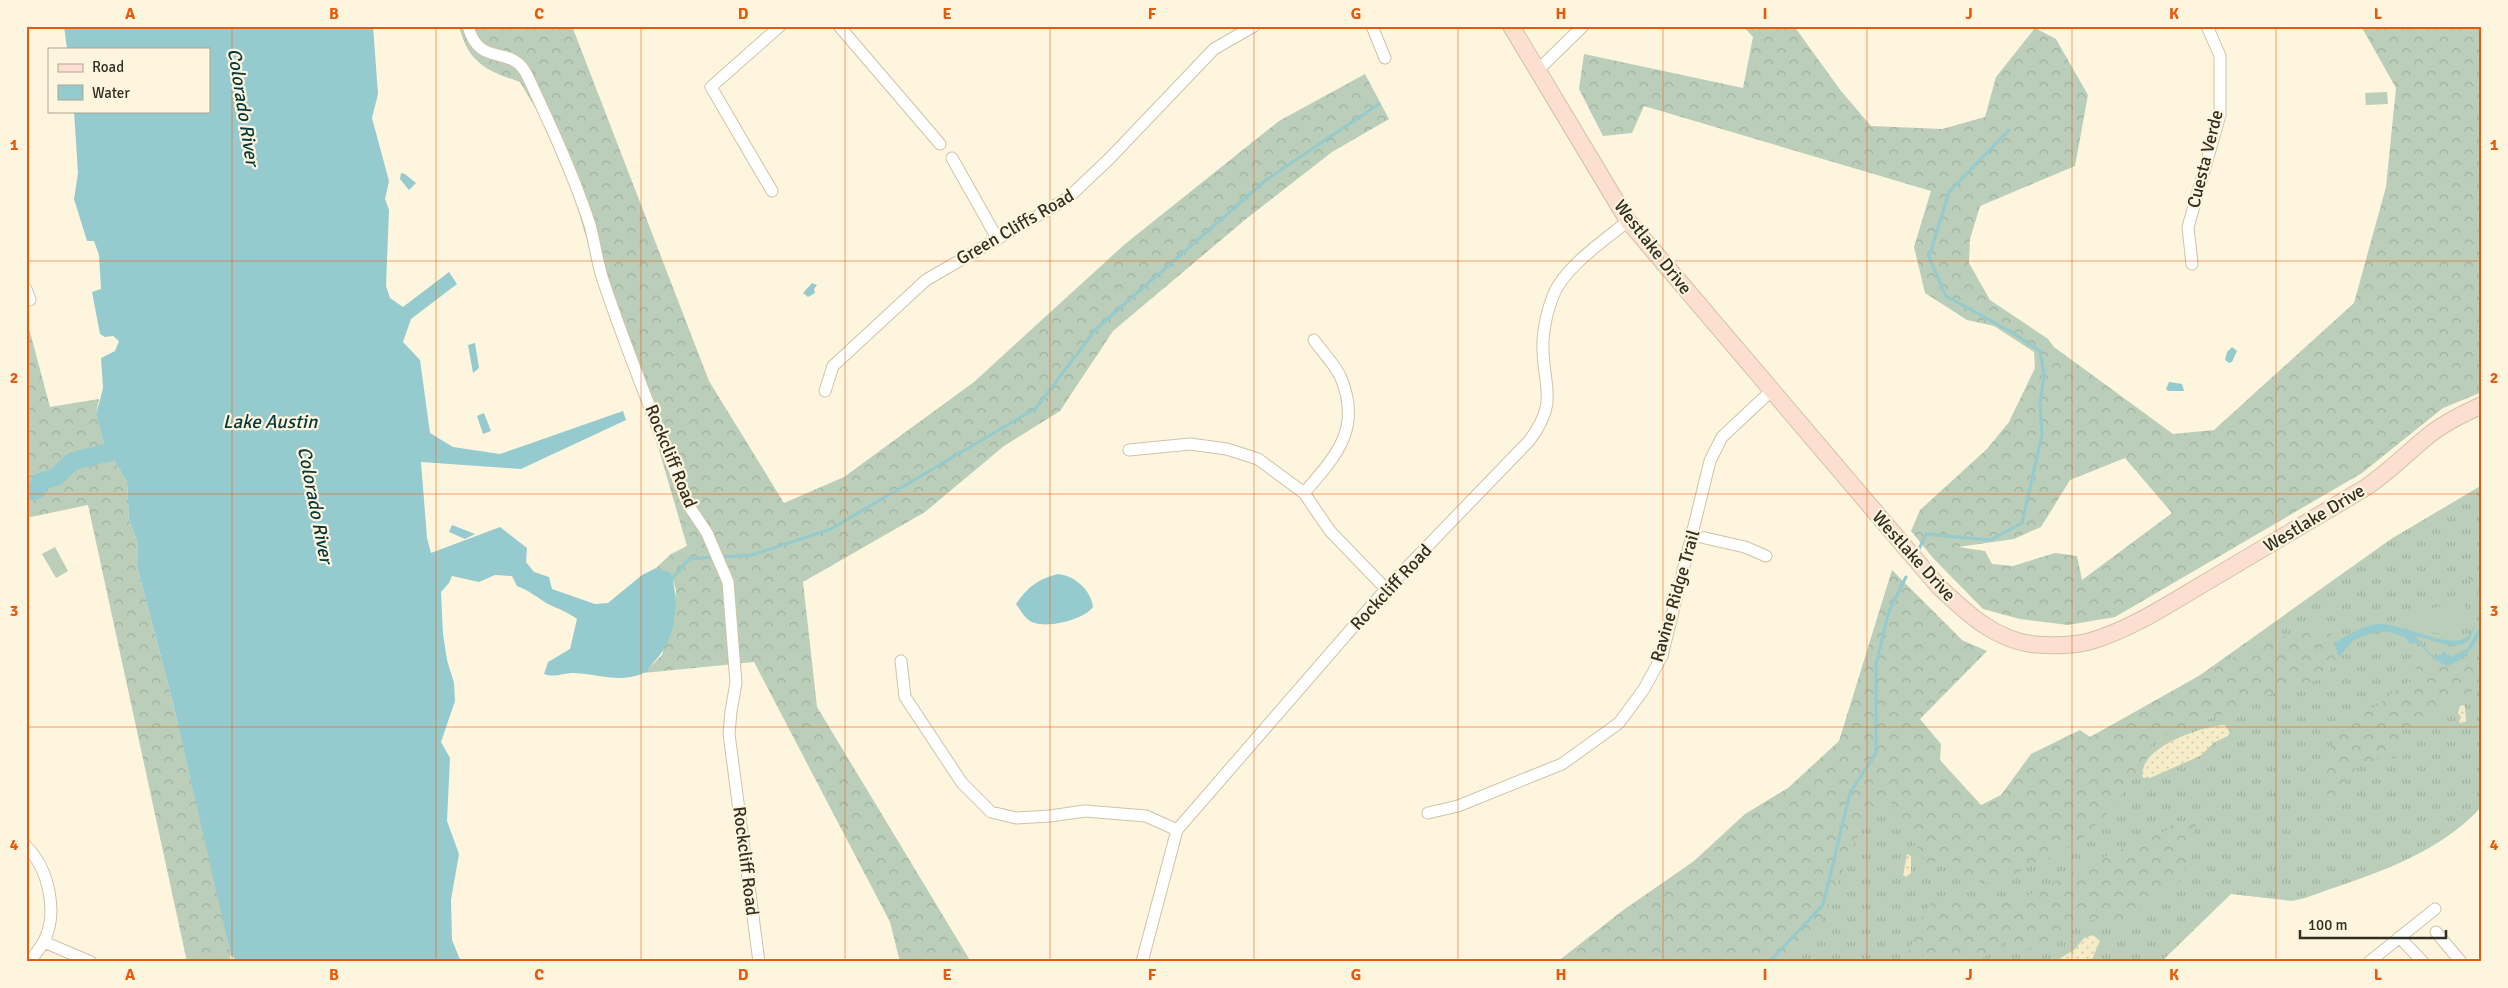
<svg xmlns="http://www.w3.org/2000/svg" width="2508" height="988" viewBox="0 0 2508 988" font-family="Signika,sans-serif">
	<defs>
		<pattern id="grass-tufts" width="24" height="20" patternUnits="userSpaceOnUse" patternTransform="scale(1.25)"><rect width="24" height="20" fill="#baceb9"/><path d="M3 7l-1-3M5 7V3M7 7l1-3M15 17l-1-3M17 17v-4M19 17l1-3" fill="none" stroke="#a0b19f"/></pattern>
		<pattern id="forest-crowns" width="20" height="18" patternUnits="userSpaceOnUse" patternTransform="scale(1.25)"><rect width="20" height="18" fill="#baceb9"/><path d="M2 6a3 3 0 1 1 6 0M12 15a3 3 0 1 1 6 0" fill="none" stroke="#a0b19f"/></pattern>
		<pattern id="sand-dots" width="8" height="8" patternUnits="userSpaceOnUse" patternTransform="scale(1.25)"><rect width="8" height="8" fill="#f6ecc7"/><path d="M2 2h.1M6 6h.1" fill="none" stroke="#d3cbab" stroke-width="1.8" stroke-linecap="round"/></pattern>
	</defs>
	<rect width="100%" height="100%" fill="#fef5de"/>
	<path fill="url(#grass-tufts)" d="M2482,485V806C2437,857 2366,876 2305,898L2292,901L2231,894L2161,962H1671L1879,786L1980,832L2391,539Z"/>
	<path fill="url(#forest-crowns)" fill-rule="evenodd" d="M459,26H572L709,381L784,503L844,477L974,382L1125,244L1279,121L1365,74L1389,119L1332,152L1246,219L1113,331L1060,411L1004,446L925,512L803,582L817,707L971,962H900L890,922L754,662L644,673L662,655L675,599L676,590L671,574L656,568L671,554L687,546L645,402L603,293L571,187L540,116L520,82C487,71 468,63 459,26Z
		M1743,26H1794L1841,91L1871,126L1942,129L1985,117L1996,77L2035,28L2056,39L2088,95L2075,166L1980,206L1970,239L1969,263L1990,300L2048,339L2054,347L2173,434L2214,430L2354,303L2386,187L2396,88L2361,26H2482V392L2443,408L2362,473L2115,617L2068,625L2020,619L1983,609L1933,558L1911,531L1920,510L1987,449L2009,422L2035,368L2034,352L1994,326L1967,320L1925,293L1914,247L1931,191L1644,106L1632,133L1603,136L1579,89L1584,54L1743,88L1753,37ZM2125,458L2172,513L2082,580L2077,556L2055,553L2013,566L1992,564L1985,551L1958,547L2014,539L2041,527L2070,480Z
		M26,317L50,407L99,399L96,415L104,443L127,482L129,520L138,543L137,566L173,703L224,920L231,955L229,962H187L88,505L26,518Z
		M2469,560L2482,561V610L2478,603V590L2465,574L2468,570Z
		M1892,570L1962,640L1987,651L1920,719L1941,744L1940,760L1981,805L2001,795L2031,754L2080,730L2090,737L2229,659L2307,627L2322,626L2330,632L2339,661L2333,664L2326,677L2238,705L2222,714L2160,738L2151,745L2147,758L2113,807L2081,840L2051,857L1993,884L1980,882L1955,868L1953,861L1938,859L1930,866L1927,864L1909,833V826L1895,812L1891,802L1878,798L1852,848L1823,919L1815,933L1809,938L1801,939L1798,947L1799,955L1794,962H1557L1622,911L1694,861L1745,814L1788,788L1839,741Z
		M2482,636V686L2448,704L2425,724H2415L2398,733L2403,758H2376C2371,764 2365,762 2359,766C2343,777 2349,794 2326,799L2323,793L2327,757L2335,738L2359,715L2381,703L2390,694L2412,679L2418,665L2430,663L2442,667L2456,665L2466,657Z
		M2182,821H2194L2196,825L2186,855L2184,876L2181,881L2142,905L2122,926L2109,918L2091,920L2022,953L2013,940L2007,941L1977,962H1920L1923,955L1919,952L1914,955L1911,961L1907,959L1906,955L1917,934L1924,910L1933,902L1945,898H2023L2094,861L2167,830L2175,822Z"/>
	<path fill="url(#sand-dots)" d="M2463,705L2465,707L2466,721L2462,724L2459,722L2461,717L2458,713L2460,706Z
		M2225,725L2230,732L2228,736L2215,742L2200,756L2150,778H2143C2136,748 2202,726 2225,725Z
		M1907,854L1911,856V873L1906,877L1903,875Z
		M2093,935L2100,941L2091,962H2054L2074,950L2084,938Z"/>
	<path fill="#baceb9" d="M2387,92L2388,104L2366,105L2365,93Z
		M55,547L68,571L56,578L42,554Z
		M2453,601L2465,606L2468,617C2457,641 2423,633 2404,624C2403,603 2426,610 2438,607C2444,605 2448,602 2453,601Z"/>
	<path fill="#95cbce" d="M64,26H373L378,94L372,118L389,181L385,199L389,210L386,286L390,298L403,307L449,272L457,284L411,319L403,342L420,360L430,433L453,447L500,454L623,411L626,420L521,469L421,462L427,538L431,553L500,527L527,548L526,562L534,572L549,577L552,589L595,604L608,603L642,575L656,568L671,573C680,604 676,640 653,663C650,667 647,672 642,674C619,683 597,674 574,673C562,673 555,678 544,674L548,662L570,649L577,619C568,612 558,609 548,604C536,597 532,592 517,586L512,576L495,575L479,582L452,576L449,583L441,592L443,634L447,660L454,683L455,701L441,742L450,758L447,821L459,854L451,900L452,940L461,962H238L231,955L173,703L137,566L138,543L129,520L127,482L104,443L96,415L103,388L101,358L115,351L119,341L113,336L105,337L100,334L92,292L101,289L99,255L94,241H87L74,199L78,173L74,111H209V49H67Z
		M401,173L405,174L416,183L409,190L400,179Z
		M812,283L817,285L814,289L815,293L808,297L803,293Z
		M475,343L479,368L473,373L468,345Z
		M2232,347L2237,351L2232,362L2229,363L2225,360L2227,352Z
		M2169,382L2182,384L2184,391H2168L2166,389Z
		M484,413L491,431L483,434L477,416Z
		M452,525L475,534L465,539L449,532Z
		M1058,574C1075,576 1091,590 1093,607C1085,619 1050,628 1035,623C1026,621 1021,611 1016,604C1028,587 1038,579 1058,574Z
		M2482,605L2470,639C2456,654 2431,638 2415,636L2435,658L2441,655L2443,651L2451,657L2467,649L2482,623C2482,636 2469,654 2458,661C2455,663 2450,664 2447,666C2434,660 2427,652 2418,642L2410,644L2405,637L2389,632H2376L2353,640L2339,657L2334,643C2349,635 2362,625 2380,624C2402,624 2450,650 2467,637C2474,631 2478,614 2482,605Z"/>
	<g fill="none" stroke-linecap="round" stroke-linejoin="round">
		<path stroke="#95cbce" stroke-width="3" d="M1919,549L1926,534L1990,540L2022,523L2042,435L2040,403L2044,375L2040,351L2013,333L1946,296L1929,257L1949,192L2009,130
			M721,557L752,555L831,529L1036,408L1096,329L1266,180L1379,104
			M671,580L689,559L714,557
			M1766,962L1772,959L1823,905L1850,793L1876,753V664L1889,611L1906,577"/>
		<path stroke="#95cbce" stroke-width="18" d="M26,491L37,490L40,482L56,477L73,461L131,447"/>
		<defs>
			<path id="street" d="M468,26C479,69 512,43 527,75C550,124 573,173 590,225C595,243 597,262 603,280C628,355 659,429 687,503L707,533L728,582L736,683L731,711L729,734L759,962
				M839,26L940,144
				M1372,26L1385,58
				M1539,69L1583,26
				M952,158L997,238
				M772,191L711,87L780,26
				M2192,264L2188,227L2220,115V56L2207,26
				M26,289L30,300
				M825,391L833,366L926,280L1068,198L1110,158L1214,49L1254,26
				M1129,450L1190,444L1227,449L1258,459L1304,493L1330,531L1386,589
				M1304,493C1336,456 1362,429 1341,378C1335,364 1322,352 1314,340
				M1692,535L1745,547L1766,556
				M901,661L905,697L962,783L991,812L1016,818L1050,816L1085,811L1146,816L1177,830
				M1428,813L1458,806L1562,764L1619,723L1644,689L1662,656L1710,461L1722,437L1771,391
				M26,846C49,869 59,914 43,943C39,950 34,956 29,962
				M2436,932L2461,962
				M2399,937L2423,962
				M44,942L91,962
				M1142,962L1177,830L1386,589L1529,441C1561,399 1541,385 1543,340C1544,326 1548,309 1553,296C1564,267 1605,240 1628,221
				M2369,962L2435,909"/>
			<path id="secondary" d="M1511,26L1628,221L1939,587C1966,612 1992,638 2031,644C2050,646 2072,646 2091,641C2132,629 2172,602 2208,581C2260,550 2313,519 2365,488C2388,473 2407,453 2428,436C2444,423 2463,414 2482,405"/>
		</defs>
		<use href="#street" stroke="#cec4a7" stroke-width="13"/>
		<use href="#secondary" stroke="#cec4a7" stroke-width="18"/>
		<use href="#street" stroke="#fff" stroke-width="11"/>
		<use href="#secondary" stroke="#fcdfd1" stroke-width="16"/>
	</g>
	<path fill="none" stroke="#e8590c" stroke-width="1" stroke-opacity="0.55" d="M232,26V962M436,26V962M641,26V962M845,26V962M1050,26V962M1254,26V962M1458,26V962M1663,26V962M1867,26V962M2072,26V962M2276,26V962M26,261H2482M26,494H2482M26,727H2482"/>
	<g text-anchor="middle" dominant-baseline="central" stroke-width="4.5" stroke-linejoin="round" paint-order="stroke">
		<g font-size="18" fill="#332f23" stroke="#fef5de">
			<text transform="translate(2205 159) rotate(-76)">Cuesta Verde</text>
			<text transform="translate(1015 227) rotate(-30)">Green Cliffs Road</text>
			<text transform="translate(1653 247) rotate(52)">Westlake Drive</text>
			<text transform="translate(671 456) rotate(68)">Rockcliff Road</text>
			<text transform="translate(2314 518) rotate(-31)">Westlake Drive</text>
			<text transform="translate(1914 556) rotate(48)">Westlake Drive</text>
			<text transform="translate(1391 587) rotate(-47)">Rockcliff Road</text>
			<text transform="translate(1675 596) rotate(-74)">Ravine Ridge Trail</text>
			<text transform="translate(746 861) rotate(83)">Rockcliff Road</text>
		</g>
		<g font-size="19" font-style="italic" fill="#053a3d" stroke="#fef5de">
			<text transform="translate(243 107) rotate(81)">Colorado River</text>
			<text x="270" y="422">Lake Austin</text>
			<text transform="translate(315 505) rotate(79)">Colorado River</text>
		</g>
	</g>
	<rect width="2508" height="988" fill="none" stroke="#fef5de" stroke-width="55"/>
	<rect x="48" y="48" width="162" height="65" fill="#fef5de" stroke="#ada693"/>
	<rect x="58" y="64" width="25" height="8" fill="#fcdfd1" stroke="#ada693"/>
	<text x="92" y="72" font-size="15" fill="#332f23">Road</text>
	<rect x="58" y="85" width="25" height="15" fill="#95cbce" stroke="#ada693"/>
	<text x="92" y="98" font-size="15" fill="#332f23">Water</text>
	<path d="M2300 930v8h146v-8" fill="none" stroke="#332f23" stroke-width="2.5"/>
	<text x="2308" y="930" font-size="15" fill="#332f23" stroke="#fef5de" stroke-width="4" paint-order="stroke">100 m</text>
	<rect x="28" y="28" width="2452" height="932" fill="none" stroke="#e8590c" stroke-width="2"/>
	<g font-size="16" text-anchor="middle" font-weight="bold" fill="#e8590c">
		<text x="130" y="19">A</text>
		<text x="334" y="19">B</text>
		<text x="539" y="19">C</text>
		<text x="743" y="19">D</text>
		<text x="947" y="19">E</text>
		<text x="1152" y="19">F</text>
		<text x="1356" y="19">G</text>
		<text x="1561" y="19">H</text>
		<text x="1765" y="19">I</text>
		<text x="1969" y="19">J</text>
		<text x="2174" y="19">K</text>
		<text x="2378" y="19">L</text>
		<text x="14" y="150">1</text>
		<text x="2494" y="150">1</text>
		<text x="14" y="383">2</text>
		<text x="2494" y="383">2</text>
		<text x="14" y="616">3</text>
		<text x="2494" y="616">3</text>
		<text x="14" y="850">4</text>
		<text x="2494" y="850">4</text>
		<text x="130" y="980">A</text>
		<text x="334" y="980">B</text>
		<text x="539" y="980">C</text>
		<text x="743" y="980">D</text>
		<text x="947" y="980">E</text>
		<text x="1152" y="980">F</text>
		<text x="1356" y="980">G</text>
		<text x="1561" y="980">H</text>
		<text x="1765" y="980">I</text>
		<text x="1969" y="980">J</text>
		<text x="2174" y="980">K</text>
		<text x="2378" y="980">L</text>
	</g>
</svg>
